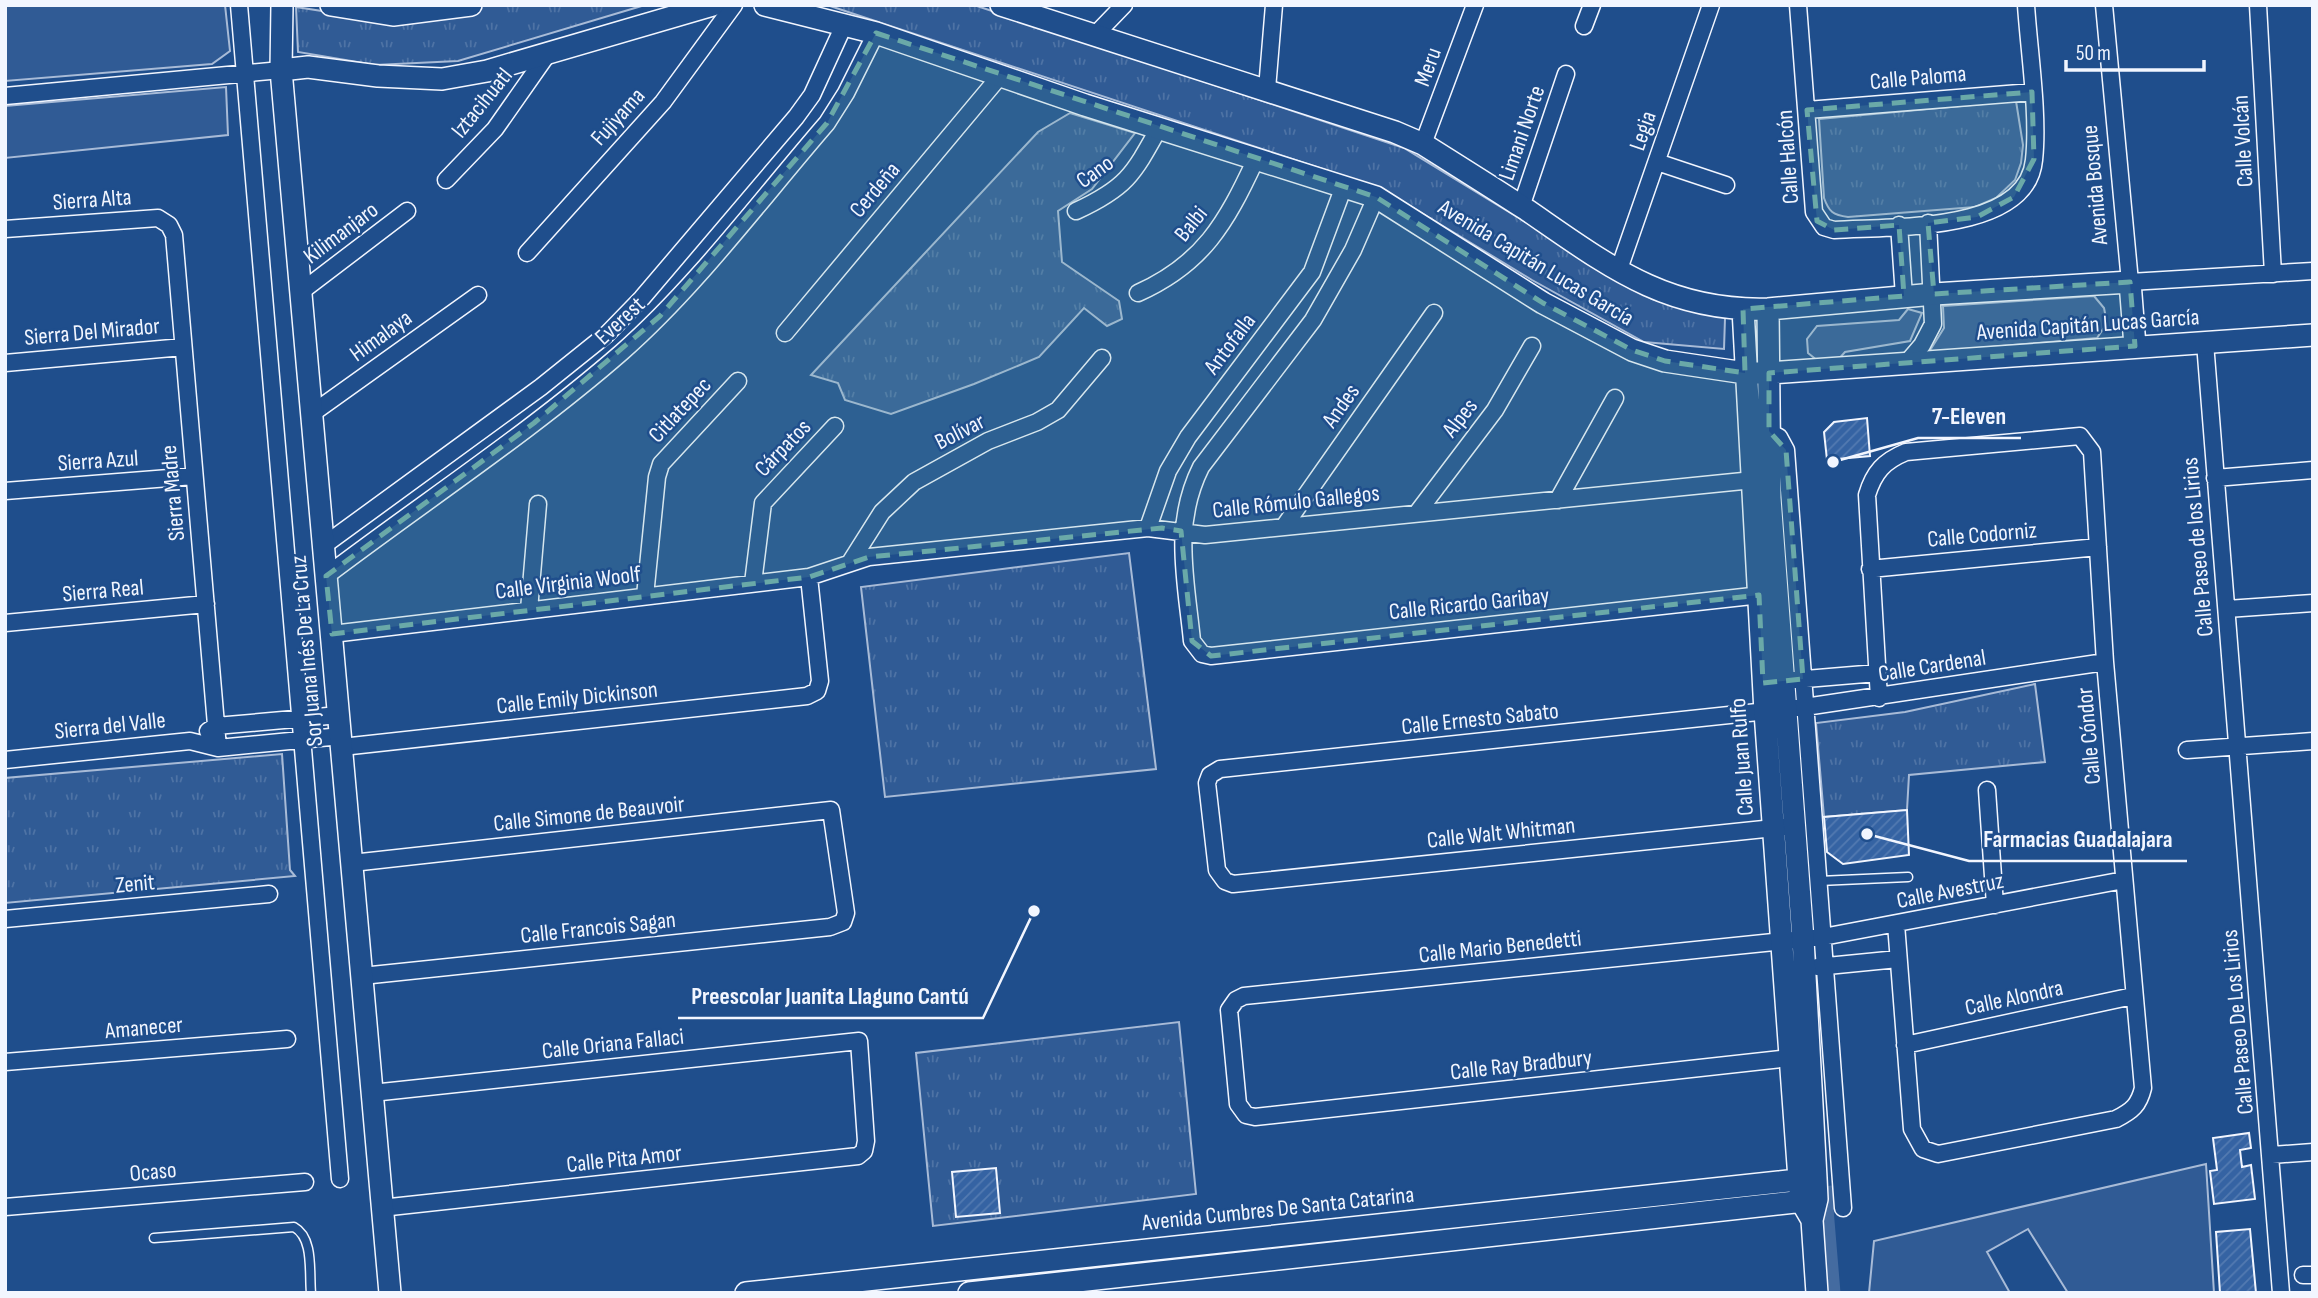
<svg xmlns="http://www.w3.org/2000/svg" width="2318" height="1298" viewBox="0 0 2318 1298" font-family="'Sofia Sans Condensed',sans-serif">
	<defs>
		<pattern id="park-tufts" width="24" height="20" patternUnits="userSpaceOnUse" patternTransform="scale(1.75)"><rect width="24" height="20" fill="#305b95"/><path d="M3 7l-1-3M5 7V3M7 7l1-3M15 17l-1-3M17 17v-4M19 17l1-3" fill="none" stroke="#4e73a5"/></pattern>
		<pattern id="building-hatch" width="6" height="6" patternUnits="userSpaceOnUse" patternTransform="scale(1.75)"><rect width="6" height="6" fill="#3563a3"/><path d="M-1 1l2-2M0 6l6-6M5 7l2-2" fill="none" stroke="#537ab1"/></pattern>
	</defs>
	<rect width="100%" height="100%" fill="#1f4e8c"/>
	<path fill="#305b95" stroke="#a8bbd7" stroke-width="2" d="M5,5H225L230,51L212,64L5,81Z
		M226,87L228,135L5,158V106Z
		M2094,296L2104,308L2107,323L2097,338L1929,352L1944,328L1943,306Z
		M1908,309L1922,313L1910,341L1845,352L1837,361H1818L1808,353L1807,339L1817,326L1899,320Z
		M2206,1164L2214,1293H2068L2028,1229L1987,1252L2010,1293H1869L1874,1241Z"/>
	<path fill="url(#park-tufts)" stroke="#a8bbd7" stroke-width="2" d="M485,5H645L458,61L375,65L298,52L296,7L386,21L437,18Z
		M827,5H974L1404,148L1652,299L1725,318L1724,349L1644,342L1532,280L1380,188Z
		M2016,101L2023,145L2021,163L2015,180L1996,198L1975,207L1848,217C1833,215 1829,212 1824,198L1819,119Z
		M1070,113L1135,133L1092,189L1058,211L1062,262L1119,301L1122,319L1107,326L1084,308L1039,357L974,384L891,414L845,400L838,383L811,375L1038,132Z
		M1129,553L1156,769L885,797L861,587Z
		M2035,684L2045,762L1909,775L1907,810L1824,817L1816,723L1905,712Z
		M282,754L290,870L295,876L5,903V778Z
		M1179,1022L1196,1194L933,1226L916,1053Z"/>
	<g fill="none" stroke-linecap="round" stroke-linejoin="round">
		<path stroke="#446ba0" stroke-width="19" d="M1831,1293L1824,1209L1831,1195"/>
	</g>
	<path fill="url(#building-hatch)" stroke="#f2f6ff" stroke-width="2" d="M1867,418L1870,456L1827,460L1824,432L1834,422Z
		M1907,810L1909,855L1843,864L1827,852L1824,817Z
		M2249,1133L2251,1148L2240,1150L2242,1167L2251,1165L2255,1199L2214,1204L2210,1171L2217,1170L2213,1138Z
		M996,1168L1000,1213L956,1217L952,1172Z
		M2250,1229L2256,1293H2220L2216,1232Z"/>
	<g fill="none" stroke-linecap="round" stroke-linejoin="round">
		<defs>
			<path id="service" d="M1819,881L1908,877
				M154,1238L294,1227C314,1238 309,1272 311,1293"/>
			<path id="minor" d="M239,5L340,1179
				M1798,5L1814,212L1824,227L1834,230C1888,226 2027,234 2034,160C2039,115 2029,51 2026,5
				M2104,5L2130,282L2313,271
				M2258,5L2273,274
				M1584,26L1592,5
				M1096,34L1124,5
				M1267,89L1274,5
				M5,96L281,70
				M1807,110L2032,92
				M1423,144L1475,5
				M1657,162L1726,185
				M446,180L495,129L549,52
				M1376,197L1353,250L1313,320L1201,467C1172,525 1186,579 1192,641L1202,654L1211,656L1770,594
				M1521,207L1566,74
				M1076,211C1126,188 1133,175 1159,128
				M1899,225L1904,296
				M5,229L158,218L169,225L174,235L218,748
				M527,253L663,102L734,5
				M1618,272L1711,5
				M302,291L407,211
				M1138,293C1203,264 1226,223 1255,161
				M785,333L1000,76
				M2205,343L2281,1293
				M5,363L183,347
				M1905,365L1922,345L1933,324L1928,223
				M310,415L478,295
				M1763,430L1779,437L1786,450L1843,1208
				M2215,478L2313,470
				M5,491L194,476
				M1558,500L1615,398
				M1417,513L1495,410L1532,346
				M1285,525L1434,313
				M1148,528L1168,471L1188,437L1312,272L1344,186
				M323,546L541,387L607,334L642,298L796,117L812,95L845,23
				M851,561L882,512L914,482L988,441L1037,422L1058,410L1102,358
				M1870,569L2098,547
				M326,576C425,501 529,433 622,352C696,287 762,198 827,123L846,93L876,33
				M753,583L763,503L835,426
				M645,596L657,477L661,464L738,381
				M2227,609L2313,603
				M529,610L538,504
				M5,623L206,604
				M332,634L809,577L869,557L1148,528L1205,535L1763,479
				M1794,680L1877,673
				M1879,698L1867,495C1874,472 1884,461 1906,452L2080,436L2092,452L2105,662L2143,1088C2139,1105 2132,1111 2116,1119L1938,1154L1923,1149L1912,1129L1896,924
				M208,731L216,726L339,715
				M342,747L807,696L817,691L820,681L809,577
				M2187,750L2313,741
				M5,760L190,741L218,748L341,736
				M1987,790L1995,905
				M1784,827L1233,884L1225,881L1217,870L1207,783L1210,775L1220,769L1805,707L2105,662
				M352,863L831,810L846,913L843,922L830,927L362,976
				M5,919L269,894
				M1817,967L1898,959
				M1905,1045L2133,996
				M1799,1057L1255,1117L1246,1115L1238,1104L1229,1010L1236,1000L1244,996L1823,937L2124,880
				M5,1062L287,1039
				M372,1093L859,1041L866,1141L864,1151L858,1156L381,1208
				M2272,1155L2313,1152
				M5,1207L305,1182
				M2303,1275H2313"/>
			<path id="tertiary" d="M282,5L281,70L390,1293
				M331,5L393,15L471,5
				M765,5L876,33L1085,105L1376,197L1543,303L1632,350L1665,361L1745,373H1769L2313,335
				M1001,5L1395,132L1423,144C1458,166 1493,188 1527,210C1607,265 1666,312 1768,309L1934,294L2130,282L2135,346
				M281,70L308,67L378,76L442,79L487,71L713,5
				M1743,309L1765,712L1799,1179L1801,1201L1812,1220
				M1768,309L1770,498L1803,939L1816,1178L1817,1199L1812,1220L1817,1293
				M746,1293L1816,1178
				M969,1293L1813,1200"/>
		</defs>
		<use href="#service" stroke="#f2f6ff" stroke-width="11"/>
		<use href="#minor" stroke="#f2f6ff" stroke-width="19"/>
		<use href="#tertiary" stroke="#f2f6ff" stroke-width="24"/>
		<use href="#service" stroke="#1f4e8c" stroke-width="8"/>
		<use href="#minor" stroke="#1f4e8c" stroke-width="16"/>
		<use href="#tertiary" stroke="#1f4e8c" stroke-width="21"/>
	</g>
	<path fill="#6aa9a8" fill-opacity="0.2" stroke="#6aa9a8" stroke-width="5" stroke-dasharray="14 9" stroke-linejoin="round" d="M876,33L1376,197L1543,303L1632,350L1665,361L1745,373L1743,309L1904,296L1899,225L1834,230L1817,221L1807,110L2032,92L2034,159L2014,197L1977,217L1928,223L1934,294L2130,282L2135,346L1769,373V431L1786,450L1803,679L1763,683L1759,595L1211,656L1192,641L1181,531L1162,528L869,557L809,577L332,634L326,576L534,423L660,316L827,123Z"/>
	<g text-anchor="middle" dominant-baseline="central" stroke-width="5" stroke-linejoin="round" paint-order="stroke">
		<g font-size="23" fill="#f2f6ff" stroke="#1f4e8c">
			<text transform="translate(1428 67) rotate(-70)">Meru</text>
			<text transform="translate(1918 78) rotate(-5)">Calle Paloma</text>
			<text transform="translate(482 103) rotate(-51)">Iztacihuatl</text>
			<text transform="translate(618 117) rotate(-48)">Fujiyama</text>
			<text transform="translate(1643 131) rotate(-71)">Legia</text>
			<text transform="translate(1522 133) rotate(-71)">Limani Norte</text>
			<text transform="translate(2243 141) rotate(-93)">Calle Volcán</text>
			<text transform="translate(1788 157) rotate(-94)">Calle Halcón</text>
			<text transform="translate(1095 172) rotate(-36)">Cano</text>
			<text transform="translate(2095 185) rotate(-95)">Avenida Bosque</text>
			<text transform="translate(875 190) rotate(-50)">Cerdeña</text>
			<text transform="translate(92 200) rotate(-4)">Sierra Alta</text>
			<text transform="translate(1191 224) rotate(-51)">Balbi</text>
			<text transform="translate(341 233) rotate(-37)">Kilimanjaro</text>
			<text transform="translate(1536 263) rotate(31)">Avenida Capitán Lucas García</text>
			<text transform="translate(620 321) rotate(-43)">Everest</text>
			<text transform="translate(2088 325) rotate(-4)">Avenida Capitán Lucas García</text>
			<text transform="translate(92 332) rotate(-5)">Sierra Del Mirador</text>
			<text transform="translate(381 336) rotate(-36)">Himalaya</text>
			<text transform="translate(1230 344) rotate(-53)">Antofalla</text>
			<text transform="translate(1341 406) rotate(-55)">Andes</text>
			<text transform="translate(680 410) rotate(-47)">Citlatepec</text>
			<text transform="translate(1460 418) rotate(-52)">Alpes</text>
			<text transform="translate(960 432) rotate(-27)">Bolívar</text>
			<text transform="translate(783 448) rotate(-46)">Cárpatos</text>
			<text transform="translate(98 461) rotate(-4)">Sierra Azul</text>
			<text transform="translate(173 493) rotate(-95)">Sierra Madre</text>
			<text transform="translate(1296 502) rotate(-6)">Calle Rómulo Gallegos</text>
			<text transform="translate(1982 535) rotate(-5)">Calle Codorniz</text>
			<text transform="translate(2198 547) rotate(-95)">Calle Paseo de los Lirios</text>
			<text transform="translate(568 583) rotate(-7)">Calle Virginia Woolf</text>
			<text transform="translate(103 591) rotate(-5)">Sierra Real</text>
			<text transform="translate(1469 604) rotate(-6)">Calle Ricardo Garibay</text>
			<text transform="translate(307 651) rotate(-95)">Sor Juana Inés De La Cruz</text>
			<text transform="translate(1932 666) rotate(-9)">Calle Cardenal</text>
			<text transform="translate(577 698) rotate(-6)">Calle Emily Dickinson</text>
			<text transform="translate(1480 719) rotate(-6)">Calle Ernesto Sabato</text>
			<text transform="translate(110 726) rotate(-6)">Sierra del Valle</text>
			<text transform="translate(2089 736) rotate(-95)">Calle Cóndor</text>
			<text transform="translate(1742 757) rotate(-94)">Calle Juan Rulfo</text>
			<text transform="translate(589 814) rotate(-6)">Calle Simone de Beauvoir</text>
			<text transform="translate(1501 833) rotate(-6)">Calle Walt Whitman</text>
			<text transform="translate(135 884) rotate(-5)">Zenit</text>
			<text transform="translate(1950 891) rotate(-11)">Calle Avestruz</text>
			<text transform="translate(598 928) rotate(-6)">Calle Francois Sagan</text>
			<text transform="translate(1500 947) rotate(-6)">Calle Mario Benedetti</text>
			<text transform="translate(2014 998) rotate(-12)">Calle Alondra</text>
			<text transform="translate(2238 1022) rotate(-95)">Calle Paseo De Los Lirios</text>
			<text transform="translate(144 1028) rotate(-5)">Amanecer</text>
			<text transform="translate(613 1044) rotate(-6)">Calle Oriana Fallaci</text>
			<text transform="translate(1521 1065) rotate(-6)">Calle Ray Bradbury</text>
			<text transform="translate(624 1159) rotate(-6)">Calle Pita Amor</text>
			<text transform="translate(153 1172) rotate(-5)">Ocaso</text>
			<text transform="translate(1278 1209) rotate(-6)">Avenida Cumbres De Santa Catarina</text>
		</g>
	</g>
	<path fill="none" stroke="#f2f6ff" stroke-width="2.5" d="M1833 462L1918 438H2021M1867 834L1969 861H2187M1034 911L983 1018H678"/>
	<g fill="#f2f6ff" stroke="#1f4e8c" stroke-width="2.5">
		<circle cx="1833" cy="462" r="7"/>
		<circle cx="1867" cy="834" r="7"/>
		<circle cx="1034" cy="911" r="7"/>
	</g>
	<g font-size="24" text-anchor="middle" font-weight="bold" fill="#f2f6ff" stroke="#1f4e8c" stroke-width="5" stroke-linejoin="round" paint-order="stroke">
		<text x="1969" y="424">7-Eleven</text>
		<text x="2078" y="847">Farmacias Guadalajara</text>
		<text x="830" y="1004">Preescolar Juanita Llaguno Cantú</text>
	</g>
	<rect width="2318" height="1298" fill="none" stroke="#f2f6ff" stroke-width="14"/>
	<path d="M2066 60v10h138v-10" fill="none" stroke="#f2f6ff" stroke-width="3.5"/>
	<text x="2076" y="60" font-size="21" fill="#f2f6ff" stroke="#1f4e8c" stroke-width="5" paint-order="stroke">50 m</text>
</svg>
